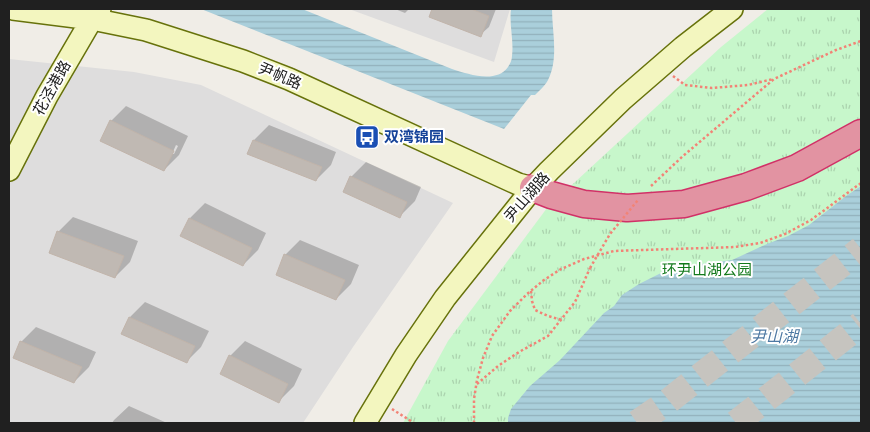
<svg xmlns="http://www.w3.org/2000/svg" width="870" height="432" viewBox="0 0 870 432" font-family="'DM Sans','Noto Sans SC',sans-serif">
	<defs>
		<pattern id="park-tufts" width="24" height="20" patternUnits="userSpaceOnUse" patternTransform="scale(1.25)"><rect width="24" height="20" fill="#c7f7cb"/><path d="M3 7l-1-3M5 7V3M7 7l1-3M15 17l-1-3M17 17v-4M19 17l1-3" fill="none" stroke="#abd3ae"/></pattern>
		<pattern id="water-rules" width="6" height="5" patternUnits="userSpaceOnUse" patternTransform="scale(1.25)"><rect width="6" height="5" fill="#aacfdb"/><path d="M0 2.5h6" fill="none" stroke="#92b1bc"/></pattern>
	</defs>
	<rect width="100%" height="100%" fill="#f0ede7"/>
	<path fill="#dedddd" d="M349,9H510L494,62Z
		M9,59L134,72L201,85L453,203L353,347L303,423H9Z"/>
	<path fill="url(#park-tufts)" d="M768,9H861V423H403L448,341L547,208L721,47Z"/>
	<path fill="url(#water-rules)" d="M201,9H302L452,69C468,74 496,84 508,67C510,64 512,60 512,56C514,40 509,25 511,9H552C552,31 559,59 548,80C545,86 539,91 535,95H531L504,129Z
		M861,186V423H508V418L511,409L530,386L560,360L604,313L614,306L622,295L639,284L663,272L687,266L732,260L767,244L788,236L809,225L846,196Z"/>
	<path fill="#0003" fill-rule="evenodd" d="M395,9H409L405,13Z
		M433,9H496L489,27L480,35L430,16Z
		M126,106L188,136L179,155L164,170L111,121ZM176,145L178,146L174,154H172Z
		M269,125L336,152L331,165L316,180L249,154L254,140Z
		M366,162L421,187L415,201L400,216L351,177Z
		M205,203L266,233L258,250L243,265L182,235L190,218Z
		M73,217L138,241L130,262L115,277L58,232Z
		M300,240L359,265L351,284L336,299L285,255Z
		M145,302L209,331L201,347L186,362L123,333L130,317Z
		M36,327L96,352L89,367L74,382L21,342Z
		M245,341L302,369L294,386L279,401L230,356Z
		M129,406L167,423H112L114,420Z"/>
	<path fill="#c0b9b3" stroke="#c1b4aa" d="M432,9H471L489,16L481,37L429,17Z
		M110,120L174,151L164,171L100,141Z
		M253,140L322,167L316,181L247,154Z
		M350,176L407,202L400,218L343,192Z
		M189,218L252,248L243,266L180,236Z
		M57,231L124,256L115,278L49,253Z
		M284,254L345,280L336,300L276,275Z
		M129,317L195,346L187,363L121,334Z
		M20,341L82,367L74,383L13,358Z
		M229,355L288,384L279,403L220,374Z"/>
	<g fill="none" stroke-linecap="round" stroke-linejoin="round">
		<path stroke="#c6c4bf" stroke-width="26" stroke-dasharray="26 13" stroke-linecap="butt" d="M637,423L666,403L861,249
			M736,423L861,324"/>
		<defs>
			<path id="secondary" d="M13,9L92,19L146,30L243,61L289,79L518,184L533,188
				M9,170L47,96L92,19L100,9
				M365,423L406,355L445,298L533,188L549,171L623,99L683,47L732,9"/>
			<path id="highway" d="M533,188L551,195L584,204L627,208L684,204L746,187L797,168L861,133"/>
		</defs>
		<use href="#secondary" stroke="#67720b" stroke-width="24"/>
		<use href="#highway" stroke="#d13167" stroke-width="29"/>
		<path stroke="#f28376" stroke-width="2.5" stroke-dasharray="2.5 2.5" stroke-linecap="butt" d="M673,76L685,85L712,88L748,85L773,79
			M651,186L683,156L774,79L836,50L861,41
			M531,291L532,301L535,310L548,316L562,320
			M477,384L498,366L519,352L548,336L575,302L590,268
			M392,409L414,423
			M474,423V399L477,380L483,358L492,336L510,311L527,294L544,280L561,269L584,259L614,251L735,247L760,243L785,234L811,220L861,183"/>
		<use href="#secondary" stroke="#f3f6bf" stroke-width="21"/>
		<use href="#highway" stroke="#e293a2" stroke-width="26"/>
		<path stroke="#f28376" stroke-width="2.5" stroke-dasharray="2.5 2.5" stroke-linecap="butt" d="M590,268L610,234L638,200"/>
	</g>
	<defs>
		<symbol id="bus-square" viewBox="-11 -11 22 22"><rect x="-9" y="-9" width="18" height="18" rx="4" fill="#1a4fb4" stroke="#fff"/><path d="M-5-6H5V4H4V6H2V4H-2V6H-4V4H-5ZM-3.5-4V0h7V-4ZM-3.5 1.2v1.5H-2V1.2ZM2 1.2v1.5H3.5V1.2Z" fill="#fff"/></symbol>
	</defs>
	<g fill-rule="evenodd">
		<use href="#bus-square" x="353" y="123" width="28" height="28"/>
	</g>
	<g text-anchor="middle" dominant-baseline="central" stroke-width="4" stroke-linejoin="round" paint-order="stroke">
		<g font-size="15" fill="#202020" stroke="#fff">
			<text transform="translate(280 76) rotate(23)">尹帆路</text>
			<text transform="translate(52 88) rotate(-61)">花泾港路</text>
			<text transform="translate(527 197) rotate(-49)">尹山湖路</text>
		</g>
		<g font-size="15" font-weight="bold" fill="#164399" stroke="#fff" text-anchor="start">
			<text x="384" y="137">双湾锦园</text>
		</g>
		<g font-size="15" fill="#12791b" stroke="#fff">
			<text x="707" y="270">环尹山湖公园</text>
		</g>
		<g font-size="16" font-style="italic" fill="#4e79a3" stroke="#fff">
			<text x="774" y="336">尹山湖</text>
		</g>
	</g>
	<rect width="870" height="432" fill="none" stroke="#202020" stroke-width="20"/>
</svg>
